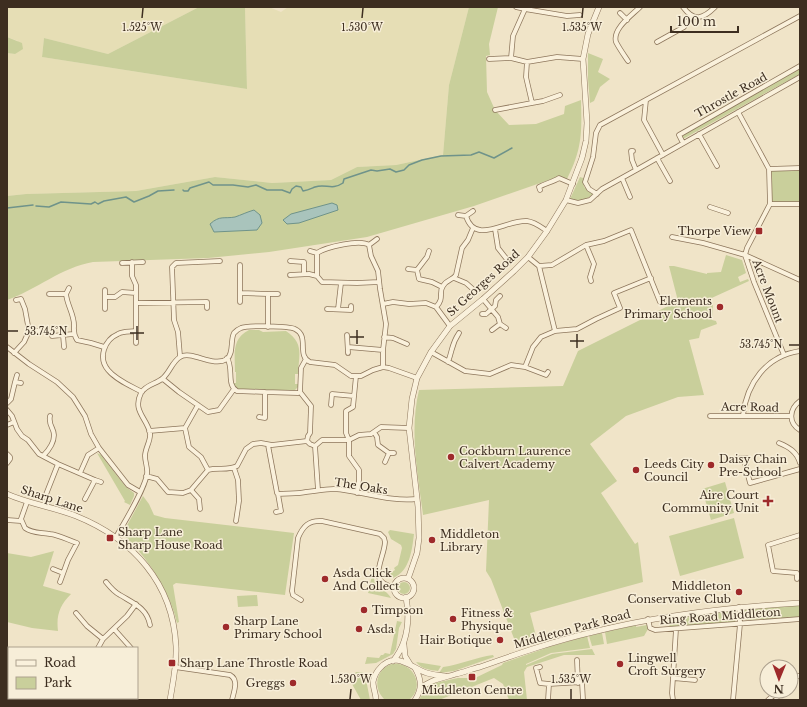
<svg xmlns="http://www.w3.org/2000/svg" width="807" height="707" viewBox="0 0 807 707" font-family="'Libre Baskerville',serif">
	<rect width="100%" height="100%" fill="#f0e4c8"/>
	<path fill="#e6deb5" d="M7,7H199L108,54L44,38L42,57L247,89L245,7H269L281,12L288,7H469L449,85L443,155L396,165L357,167L331,180L272,183L215,177L136,191L26,194L7,196V53L15,54L18,41L7,37Z"/>
	<path fill="#c9cf9b" d="M199,7H245L247,89L42,57L44,38L108,54Z
		M469,7H498L489,44L490,55L486,56L487,92L495,110L509,125L536,124L564,114L565,106L581,100C582,134 582,150 566,181L559,178L549,180L474,206L367,237L269,252L208,258L93,262C62,267 36,290 7,300V196L26,194L136,191L215,177L272,183L331,180L357,167L396,165L443,155L449,85Z
		M7,37L22,43L23,49L15,54L7,53Z
		M588,53L603,59L598,72L610,79L600,87L594,101L590,103L588,79Z
		M800,68V74L683,139L682,137L683,134Z
		M800,168V204H770L769,169Z
		M580,177L583,178L584,187L593,194C587,200 579,202 570,199Z
		M726,255L742,260L746,273L738,277L740,282L748,279L749,281L705,301L704,298L697,302L698,304L713,305L712,320L716,321L717,324L701,330L699,338L689,340L704,395L678,397L626,416L590,444L617,481L601,493L635,544L638,542L643,582L530,613L536,636L515,641L491,579L486,571L489,500L423,515C418,474 409,432 419,390L563,386L578,351L678,301L669,266H674L707,274V273L721,272Z
		M249,330H259L263,332L286,331C304,343 299,354 298,374H295V384H299L298,387L294,391L238,389L233,385V383H236V372H235C235,355 231,339 249,330Z
		M97,453L101,455L126,487L134,493V496L130,505L124,502L125,501Z
		M725,482L734,513L711,520L702,489Z
		M143,496L149,504L154,515L165,518L294,533L285,595L176,583L173,585L179,622L177,623C170,594 156,572 138,550C134,544 127,540 123,534L124,531Z
		M734,518L744,558L680,576L669,536Z
		M390,530L414,534C412,550 410,571 393,578L387,576L385,568L387,571L391,569L392,572L395,570L394,568L398,565L402,548L401,545L391,539L388,532Z
		M54,551L43,586L71,594C60,605 56,615 58,631L32,628L7,622V553L31,557Z
		M373,571C373,590 385,587 391,598L368,593Z
		M398 588a6 6 0 1 1 12 0a6 6 0 1 1-12 0Z
		M257,595L258,606L238,607L237,596Z
		M800,605V617L747,620L745,619L744,609Z
		M732,610L736,614L735,622L670,627L667,619Z
		M397,621L402,622L399,628L396,649L393,654L376,663L365,664L367,657L379,658L381,655H383L385,653L390,654Z
		M636,625V627L647,625L648,629L644,636L607,644L605,632Z
		M602,633L604,644L592,646L589,636Z
		M587,636L590,648L551,653L526,664V665L552,654L592,649L595,655H564L527,667L524,672L527,700H509L503,684L494,678L439,700H419L425,689L430,684L458,678H475L502,665L503,663L549,647Z
		M493,655L494,657L454,671L439,673L443,667C460,665 476,657 493,655Z
		M416,662L441,666L438,671C430,670 421,669 416,662Z
		M392,664C413,661 426,686 409,700H385C372,688 376,669 392,664Z
		M356,672H362L365,674L370,700H361L352,684L351,678Z"/>
	<path fill="#a9c4bc" stroke="#6f938a" d="M332,203L337,205L338,210L299,223L287,224L283,220L291,214Z
		M254,210L260,215L262,223L257,230L214,232L210,224C220,215 224,219 235,217C241,215 247,212 254,210Z"/>
	<g fill="none" stroke-linecap="round" stroke-linejoin="round">
		<path stroke="#6f938a" stroke-width="1.5" d="M183,190L184,191H188L190,188L209,182L213,185H233L248,187L256,185L267,190H282L290,193L292,189L296,186L301,187L303,191C308,190 310,189 315,187C326,183 331,191 343,183L344,179L371,170L377,171L390,169L396,172L404,170L409,165L422,160L441,156L471,155L479,152L494,158L512,148
			M36,206L49,207L61,202L91,204L95,202L98,204L104,201L126,197L134,202L149,196L158,191L174,190
			M7,208L33,205"/>
		<defs>
			<path id="minor" d="M516,7L525,9
				M683,7C694,22 703,19 715,7
				M620,13L627,20
				M657,42L684,27L691,16
				M511,58L513,36L525,9L567,16L580,15
				M489,59L511,58L527,62L557,57L583,59
				M628,61C624,55 619,48 616,42C612,29 632,15 640,7
				M527,62L526,77L532,103L543,101L560,95
				M646,100L644,120L663,155
				M495,110L532,103
				M738,112L769,169L770,204L747,248L745,255
				M699,134L717,166
				M683,143L679,135L800,66
				M633,151H631L632,160L636,170
				M657,158L670,181
				M769,169L800,168
				M622,178L630,197
				M540,190L539,187C546,183 553,182 559,178L573,184
				M597,194L589,189L585,182L593,157L596,133L600,125L800,16
				M566,200L578,203L590,200L602,189L638,169L800,77
				M770,204H800
				M710,207L728,213
				M458,215L466,216C475,246 507,219 527,221C535,222 541,227 547,231
				M466,216L473,211
				M495,229L498,248L509,262
				M672,237L703,243L745,255L800,280
				M369,245L371,256L378,271L380,289L386,324L383,350V367
				M369,245L377,239
				M586,245L594,264L590,277L591,281
				M310,251L317,253
				M429,251L427,257L417,270L419,279L432,282L442,287
				M317,253V276L322,282L357,283L379,282
				M317,253C326,247 360,239 369,245
				M745,255L754,282L784,355
				M528,257L539,266L552,265L586,245L604,241L631,230L660,302
				M290,261L304,262V274
				M132,262V276L136,285V331C130,332 123,331 118,334C104,340 98,358 108,370C116,380 131,386 142,392
				M122,263L143,262
				M240,265V293L268,294
				M539,266L555,331
				M504,267L514,257
				M408,269L417,270
				M290,275L309,274L317,276
				M454,278L466,283L475,291
				M105,290V297H115L122,292L136,293
				M49,294H66C67,305 74,314 74,325C74,331 73,334 77,340L91,343L104,347
				M66,294L69,288
				M483,299L498,317L500,324L506,328
				M240,302V293
				M136,303L207,302V308
				M383,304L393,302L409,304L426,303L436,307L450,326
				M436,307C445,298 438,293 443,286C446,280 453,280 456,275L462,248L468,240L473,228
				M105,309V297
				M327,309L351,310V306
				M338,309L341,283
				M482,314H486L495,306L496,300L500,296
				M268,327V294H278
				M492,330L500,324
				M29,331H41
				M63,335L64,347
				M347,335L348,353
				M52,336L73,334
				M384,337L393,338L407,344
				M136,343V331
				M7,347L29,364L57,382L73,397L85,416L91,434L99,448L128,485L140,492
				M348,347L383,350
				M431,352L465,371L490,374L511,365L525,367L533,347L541,337L555,331L577,329L596,319L620,308L614,293L651,278
				M14,353L24,342L29,331L25,309L21,299L16,300
				M180,356L178,332L174,320L172,267L176,263L220,261
				M227,358C234,368 226,385 237,391L265,392V418L259,417
				M448,362C453,349 451,345 459,333
				M525,367L546,375L548,372
				M356,376L353,407L346,411V433L349,440V456L359,470V480L357,493
				M163,379L179,392L208,412L219,410L234,389
				M15,382L17,375
				M265,392L298,393L300,392
				M800,401C789,409 788,423 800,430
				M7,403L11,399L15,382L21,383
				M331,405L332,394L354,396
				M7,410L12,416L17,429L22,436L28,440L39,454L58,464L95,480L85,499
				M743,415C747,383 766,356 800,351
				M710,416H791
				M7,425L14,422
				M185,428L198,405
				M149,431L185,428L189,447L201,457L208,470
				M374,432L377,437L378,445L389,453H394
				M307,441L310,444L315,446L322,440H349L359,435L371,434L381,427L409,428
				M779,443C789,447 797,452 800,463
				M268,445L277,493L278,494C288,493 298,494 306,492C316,491 324,489 334,489C363,491 388,502 417,499
				M315,446L318,490
				M7,454L10,457V459L7,463
				M43,456C48,451 54,443 54,435C54,428 48,425 50,416
				M733,459L747,458
				M744,459L750,483L800,469
				M385,462L389,453
				M234,468L238,480L239,501L236,521
				M80,473L88,455L99,448
				M146,476L157,479L168,492L183,493L191,490L208,470C217,467 228,471 237,466L246,449L253,444L261,443L272,445L307,441L308,436L310,433L311,406L300,392L301,368L306,359
				M95,480L101,482
				M191,490L199,499L200,509
				M45,497L58,464
				M27,502L21,519L25,528C33,534 41,532 50,534C59,535 68,540 77,543L68,560L60,582
				M276,512L281,511L278,494
				M7,520L21,521
				M116,537C125,521 144,491 147,474C148,468 145,462 145,456C145,448 151,441 150,433C147,418 132,411 141,393C146,384 157,384 163,378C170,372 172,362 180,357C192,350 213,368 227,359C234,353 230,340 234,333C236,331 238,329 241,328C247,325 289,326 295,329C310,336 296,356 310,362L335,365L351,376H361L373,370L383,367L389,368L417,378
				M53,569L63,573
				M797,579V573L773,571L768,545L800,535
				M106,582C110,587 114,592 120,595C133,603 147,608 150,625
				M301,600L293,595L292,591L298,538C303,526 309,520 322,521L380,534L384,538L385,542C384,560 366,582 394,587
				M76,613L87,626L103,639
				M648,619L650,628L655,630L800,619
				M114,629L131,648
				M98,648L103,639L127,616L136,604
				M577,660L578,683
				M7,661H9
				M175,667L230,675C239,680 234,691 232,700
				M540,667L536,668L540,683L549,684
				M791,676H800
				M673,678L695,680
				M775,694L777,700
				M108,698L109,700
				M548,700L549,684L582,682L583,700
				M673,700L672,693L676,629
				M733,700L740,624L739,607
				M768,700L775,694L776,691"/>
			<path id="tertiary" d="M7,494C29,504 54,507 76,516C133,539 173,583 176,646C177,664 173,682 170,700
				M394 588a10 10 0 1 1 20 0a10 10 0 1 1-20 0Z
				M408,579L417,553L419,538L418,507L409,428L412,399L417,378L431,352L450,326L483,299L514,271L528,257L547,231L566,200L582,158L586,141L587,123L583,59L588,34L599,7
				M404,645L405,656L410,664
				M393,661C408,643 410,620 406,597
				M420,689C430,679 444,678 456,674C464,672 472,669 480,667C517,654 554,641 593,632C661,615 730,607 800,603
				M376,700C376,694 373,688 373,682C374,677 376,672 380,668C396,650 411,668 427,673C433,675 439,675 445,676
				M415,700C422,689 422,680 415,668"/>
		</defs>
		<use href="#minor" stroke="#8d765c" stroke-width="5.5"/>
		<use href="#tertiary" stroke="#8d765c" stroke-width="6"/>
		<use href="#minor" stroke="#faf1dc" stroke-width="4"/>
		<use href="#tertiary" stroke="#faf1dc" stroke-width="5"/>
	</g>
	<path fill="none" stroke="#3d2e20" stroke-width="1.5" d="M142,18L143,8M362,18L363,8M582,18L583,8M8,331H18M130,333H144M350,337H364M137,340V326M570,341H584M357,344V330M789,345H799M577,348V334M350,699L351,689M571,699V689"/>
	<g fill="#9e2a2b" stroke="#f7eed8" stroke-width="1.5">
		<rect x="755" y="227" width="8" height="8" rx="2"/>
		<circle cx="720" cy="307" r="4"/>
		<circle cx="451" cy="457" r="4"/>
		<circle cx="711" cy="465" r="4"/>
		<circle cx="636" cy="470" r="4"/>
		<path d="M766 495h4v4h4v4h-4v4h-4v-4h-4v-4h4z"/>
		<rect x="106" y="534" width="8" height="8" rx="2"/>
		<circle cx="432" cy="540" r="4"/>
		<circle cx="325" cy="579" r="4"/>
		<circle cx="739" cy="592" r="4"/>
		<circle cx="364" cy="610" r="4"/>
		<circle cx="453" cy="619" r="4"/>
		<circle cx="226" cy="627" r="4"/>
		<circle cx="359" cy="629" r="4"/>
		<circle cx="500" cy="640" r="4"/>
		<rect x="168" y="659" width="8" height="8" rx="2"/>
		<circle cx="620" cy="664" r="4"/>
		<rect x="468" y="673" width="8" height="8" rx="2"/>
		<circle cx="293" cy="683" r="4"/>
	</g>
	<g text-anchor="middle" dominant-baseline="central" stroke-width="3" stroke-linejoin="round" paint-order="stroke">
		<g font-size="11" fill="#3d2e20" stroke="#f7eed8">
			<text transform="translate(731 95) rotate(-29)">Throstle Road</text>
			<text transform="translate(483 283) rotate(-42)">St Georges Road</text>
			<text transform="translate(768 291) rotate(69)">Acre Mount</text>
			<text transform="translate(750 407) rotate(1)">Acre Road</text>
			<text transform="translate(361 486) rotate(9)">The Oaks</text>
			<text transform="translate(52 499) rotate(18)">Sharp Lane</text>
			<text transform="translate(720 616) rotate(-4)">Ring Road Middleton</text>
			<text transform="translate(572 629) rotate(-15)">Middleton Park Road</text>
		</g>
		<g font-size="11" fill="#3d2e20" stroke="#f7eed8" text-anchor="start">
			<text x="751" y="231" text-anchor="end">Thorpe View</text>
			<text x="712" y="301" text-anchor="end">Elements<tspan x="712" dy="13">Primary School</tspan></text>
			<text x="459" y="451">Cockburn Laurence<tspan x="459" dy="13">Calvert Academy</tspan></text>
			<text x="719" y="459">Daisy Chain<tspan x="719" dy="13">Pre-School</tspan></text>
			<text x="644" y="464">Leeds City<tspan x="644" dy="13">Council</tspan></text>
			<text x="759" y="495" text-anchor="end">Aire Court<tspan x="759" dy="13">Community Unit</tspan></text>
			<text x="118" y="532">Sharp Lane<tspan x="118" dy="13">Sharp House Road</tspan></text>
			<text x="440" y="534">Middleton<tspan x="440" dy="13">Library</tspan></text>
			<text x="333" y="573">Asda Click<tspan x="333" dy="13">And Collect</tspan></text>
			<text x="731" y="586" text-anchor="end">Middleton<tspan x="731" dy="13">Conservative Club</tspan></text>
			<text x="372" y="610">Timpson</text>
			<text x="461" y="613">Fitness &amp;<tspan x="461" dy="13">Physique</tspan></text>
			<text x="234" y="621">Sharp Lane<tspan x="234" dy="13">Primary School</tspan></text>
			<text x="367" y="629">Asda</text>
			<text x="492" y="640" text-anchor="end">Hair Botique</text>
			<text x="628" y="658">Lingwell<tspan x="628" dy="13">Croft Surgery</tspan></text>
			<text x="180" y="663">Sharp Lane Throstle Road</text>
			<text x="285" y="683" text-anchor="end">Greggs</text>
			<text x="472" y="690" text-anchor="middle">Middleton Centre</text>
		</g>
	</g>
	<g font-size="10" text-anchor="middle" fill="#3d2e20" stroke="#f7eed8" stroke-width="3" stroke-linejoin="round" paint-order="stroke">
		<text x="142" y="31">1.525°W</text>
		<text x="362" y="31">1.530°W</text>
		<text x="582" y="31">1.535°W</text>
		<text x="46" y="335">53.745°N</text>
		<text x="761" y="348">53.745°N</text>
		<text x="351" y="683">1.530°W</text>
		<text x="571" y="683">1.535°W</text>
	</g>
	<rect width="807" height="707" fill="none" stroke="#3d2e20" stroke-width="16"/>
	<rect x="8" y="647" width="130" height="52" fill="#f7eed8" stroke="#ada18e"/>
	<rect x="16" y="660" width="20" height="6" fill="#faf1dc" stroke="#ada18e"/>
	<text x="44" y="667" font-size="12" fill="#3d2e20">Road</text>
	<rect x="16" y="677" width="20" height="12" fill="#c9cf9b" stroke="#ada18e"/>
	<text x="44" y="687" font-size="12" fill="#3d2e20">Park</text>
	<g transform="translate(779 679) rotate(181)"><circle r="19" fill="#f7eed8" stroke="#ada18e"/>
	<path d="M0-3L7 15L0 10L-7 15Z" fill="#9e2a2b"/>
	<text y="-6" font-size="11" font-weight="bold" text-anchor="middle" fill="#3d2e20">N</text>
	</g>
	<path d="M671 26v6h67v-6" fill="none" stroke="#3d2e20" stroke-width="2"/>
	<text x="677" y="26" font-size="12" fill="#3d2e20" stroke="#f7eed8" stroke-width="3" paint-order="stroke">100 m</text>
</svg>
